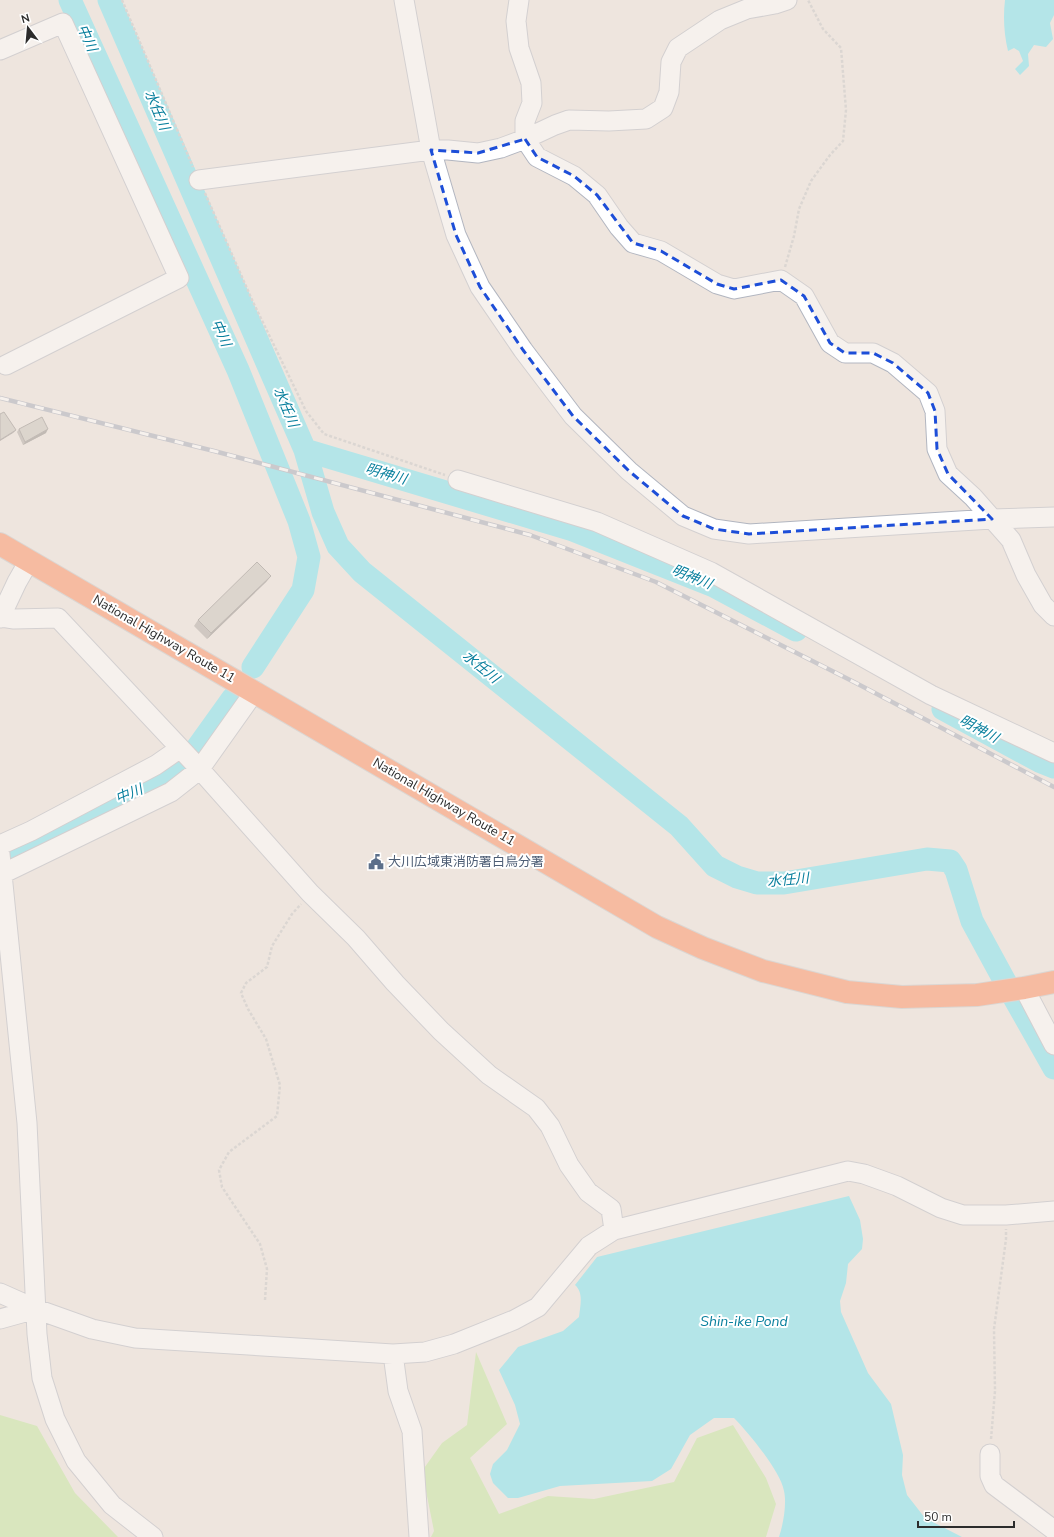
<svg xmlns="http://www.w3.org/2000/svg" width="1054" height="1537" viewBox="0 0 1054 1537" font-family="'Nunito Sans','Noto Sans JP',sans-serif">
	<rect width="100%" height="100%" fill="#eee5de"/>
	<path fill="#bee798" d="M476,1352L507,1424L470,1458L499,1514L548,1496L594,1499L674,1482L697,1438L733,1425L766,1478L776,1504L766,1537H431L434,1531L422,1471L442,1443L467,1425Z
		M0,1415L37,1426L75,1493L118,1537H0Z"/>
	<path fill="#6de4f4" d="M1005,0H1054V15L1050,23L1053,39L1046,47L1034,45L1028,54L1029,66L1020,75L1015,69L1023,61L1019,51L1014,48L1008,51C1004,34 1003,17 1005,0Z
		M849,1196L860,1220L863,1239L862,1249L848,1264L846,1283L840,1301L841,1312L868,1373L891,1404L903,1455L902,1475L907,1495L925,1518L962,1537H779C783,1525 787,1504 784,1491C781,1472 748,1432 734,1418H714L690,1435L671,1469L652,1481L560,1486L518,1498H508L493,1483L490,1474L493,1464L507,1450L520,1424L515,1405L499,1370L518,1347L563,1331L579,1317C580,1306 584,1293 575,1285L597,1257Z"/>
	<g fill="none" stroke-linecap="round" stroke-linejoin="round">
		<path stroke="#6de4f4" stroke-width="23" d="M70,0L238,370L299,521L309,557L303,590L253,667
			M109,0L305,450L323,512L338,546L362,572L679,826L715,866L737,877L757,883H784L927,859L950,861L956,870L972,921L1003,978L1054,1068
			M305,450L573,530L714,586L796,630
			M943,709L1039,761L1054,767
			M0,861L104,805L169,777L195,751L233,698"/>
		<defs>
			<path id="minor" d="M404,0L431,150L456,235L480,287L523,350L573,416L629,471L683,516L714,529L749,534L992,519L1054,517
				M519,0L516,21L519,48L531,83L532,103L525,121V139L537,157L574,176L597,195L619,227L633,243L661,251L717,284L734,289L781,280L804,296L830,343L845,353H873L893,363L928,393L935,411L937,449L948,474L973,497L1011,540L1026,575L1043,605L1054,616
				M0,50L63,23L179,278L6,365
				M199,180L431,150H448L478,153L501,148L525,139L555,125L569,120L609,121L646,119L663,108L669,92L671,62L678,48L720,20L747,9L775,4L787,0
				M458,480L597,522L711,572L931,695L1054,753
				M0,617L14,619L58,618L196,765L310,893L356,938L395,983L441,1031L489,1075L536,1108L550,1126L569,1165L588,1192L611,1209L614,1230
				M0,618L17,582L29,561
				M0,845L31,831L156,765L179,749
				M0,854L27,1123L37,1334L42,1378L55,1419L76,1461L112,1505L153,1537
				M2,874L171,792L199,770L255,691
				M1024,988L1054,1045
				M0,1293L36,1309L92,1329L135,1338L393,1354L425,1352L454,1344L514,1320L538,1307L589,1246L614,1230L848,1171L864,1174L897,1186L941,1208L963,1215H1006L1054,1211
				M0,1319L36,1309
				M393,1354L398,1391L412,1431L419,1537
				M990,1454V1476L994,1485L1054,1530"/>
			<path id="highway" d="M0,544L657,927L703,948L763,971L847,992L902,997L977,995L1024,988L1054,982"/>
		</defs>
		<use href="#minor" stroke="#b2b6c0" stroke-width="21"/>
		<use href="#highway" stroke="#c4c4c4" stroke-width="24"/>
		<path stroke="#c4c4c4" stroke-width="2.5" stroke-dasharray="3 2" stroke-linecap="butt" d="M122,0L193,167
			M205,193L253,302L306,411L324,434L445,475
			M785,267L794,236L799,209L811,181L830,155L843,141L846,110L841,48L823,29L808,0
			M265,1300L267,1269L260,1244L222,1187L219,1170L229,1152L277,1116L280,1085L266,1039L248,1009L241,993L246,983L267,967L272,946L292,914L301,904
			M991,1439L995,1391L994,1329L1006,1239V1229"/>
		<use href="#minor" stroke="#fff" stroke-width="19"/>
		<use href="#highway" stroke="#ff8858" stroke-width="22"/>
		<defs>
			<path id="rail" d="M0,398L214,451L530,535L656,582L854,682L1054,787"/>
		</defs>
		<use href="#rail" stroke="#a0a7b7" stroke-width="4.5"/>
		<use href="#rail" stroke="#fff" stroke-width="3" stroke-dasharray="9" stroke-linecap="butt"/>
	</g>
	<path fill="#aaa59f" d="M19,429L46,433L23,445L17,432Z
		M271,576L266,582L207,639L194,626L198,620Z"/>
	<path fill="#8b8682" d="M48,429L46,433L23,445L25,442Z
		M16,430L13,433L0,441V440Z
		M271,576L266,582L207,639L211,633Z"/>
	<path fill="#c6c0b9" stroke="#8b8682" d="M4,412L16,430L0,440V414Z
		M42,417L48,429L25,442L19,429Z
		M257,562L271,576L211,633L198,620Z"/>
	<path d="M0 0H1054V1537H0ZM525,139L537,157L574,176L597,195L633,243L661,251L717,284L734,289L781,280L804,296L830,343L845,353H873L893,363L928,393L935,411L937,449L948,474L992,519L749,534L714,529L683,516L629,471L573,416L523,350L480,287L456,235L431,150L478,153Z" fill="#eee5de" fill-opacity=".55" fill-rule="evenodd"/>
	<path fill="none" stroke="#1d4ed8" stroke-width="3" stroke-dasharray="8 5" stroke-linejoin="round" d="M525,139L537,157L574,176L597,195L633,243L661,251L717,284L734,289L781,280L804,296L830,343L845,353H873L893,363L928,393L935,411L937,449L948,474L992,519L749,534L714,529L683,516L629,471L573,416L523,350L480,287L456,235L431,150L478,153Z"/>
	<defs>
		<symbol id="civic-bare" viewBox="-9 -9 18 18"><path d="M-.6-6.5H3V-4.5H.6V-3L4-1V1h2V6H-6V1h2V-1L-.6-3ZM-1.2 2.5V6h2.4V2.5Z" fill="#5c6f8a" stroke="#fff" stroke-width="2.5" paint-order="stroke"/></symbol>
	</defs>
	<g fill-rule="evenodd">
		<use href="#civic-bare" x="365" y="851" width="22" height="22"/>
	</g>
	<g text-anchor="middle" dominant-baseline="central" stroke-width="4" stroke-linejoin="round" paint-order="stroke">
		<g font-size="13" fill="#2c2c2c" stroke="#fff">
			<text transform="translate(164 639) rotate(30)">National Highway Route 11</text>
			<text transform="translate(444 802) rotate(30)">National Highway Route 11</text>
		</g>
		<g font-size="13" fill="#4e5e75" stroke="#fff" text-anchor="start">
			<text x="388" y="862">大川広域東消防署白鳥分署</text>
		</g>
		<g font-size="14" font-style="italic" fill="#087f9d" stroke="#fff">
			<text transform="translate(87 38) rotate(66)">中川</text>
			<text transform="translate(157 110) rotate(67)">水任川</text>
			<text transform="translate(221 333) rotate(66)">中川</text>
			<text transform="translate(286 407) rotate(67)">水任川</text>
			<text transform="translate(386 474) rotate(16)">明神川</text>
			<text transform="translate(692 577) rotate(22)">明神川</text>
			<text transform="translate(481 667) rotate(39)">水任川</text>
			<text transform="translate(979 729) rotate(28)">明神川</text>
			<text transform="translate(129 794) rotate(-23)">中川</text>
			<text transform="translate(788 880) rotate(-5)">水任川</text>
			<text x="744" y="1321">Shin-ike Pond</text>
		</g>
	</g>
	<g transform="translate(28 28) rotate(344)" stroke="#ffffff" stroke-width="3" paint-order="stroke">
	<path d="M0-3L7 15L0 10L-7 15Z" fill="#2c2c2c"/>
	<text y="-6" font-size="11" font-weight="bold" text-anchor="middle" fill="#2c2c2c">N</text>
	</g>
	<path d="M918 1521v6h96v-6" fill="none" stroke="#2c2c2c" stroke-width="2"/>
	<text x="924" y="1521" font-size="12" fill="#2c2c2c" stroke="#ffffff" stroke-width="3" paint-order="stroke">50 m</text>
</svg>
